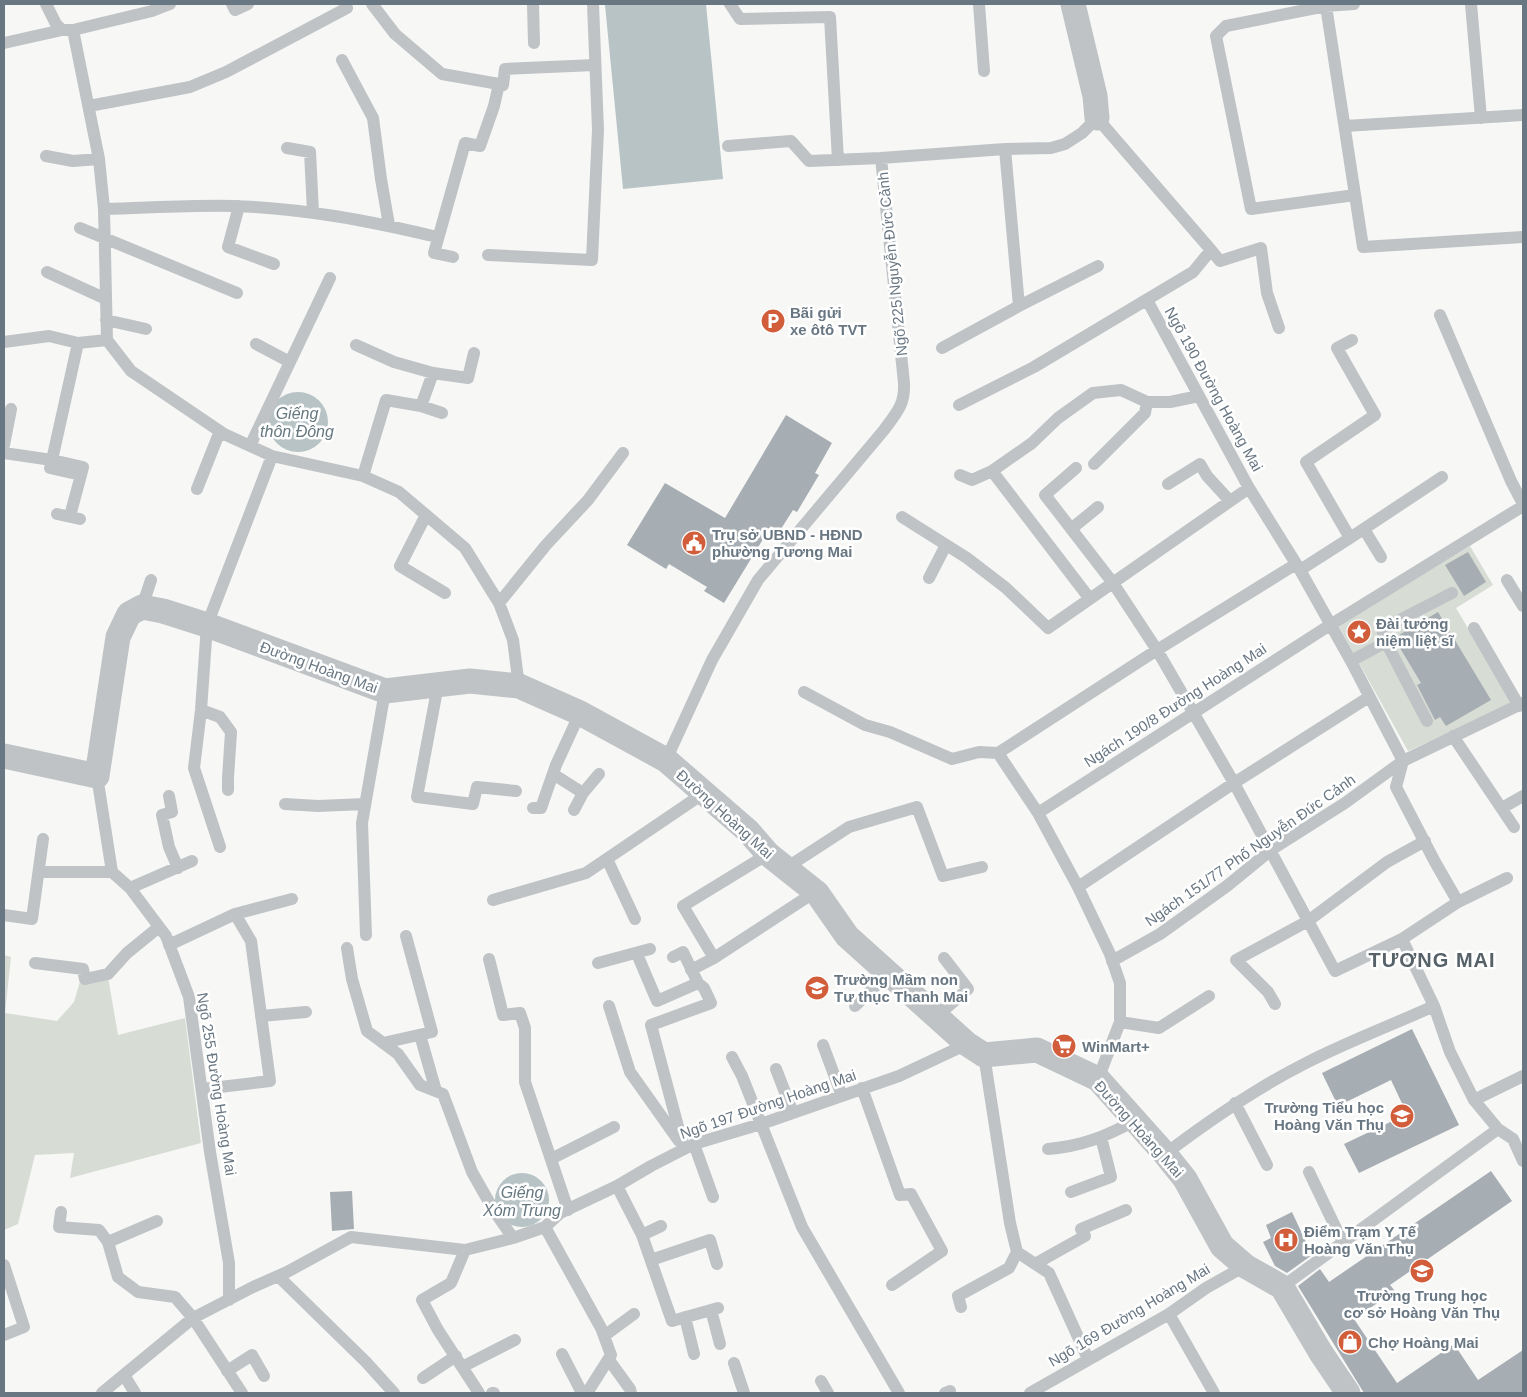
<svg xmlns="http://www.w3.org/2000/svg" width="1527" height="1397" viewBox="0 0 1527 1397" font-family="Arial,sans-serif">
	<rect width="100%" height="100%" fill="#f7f7f5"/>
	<path fill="#d7dcd4" d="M1470,546L1493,585L1456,608L1513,704L1408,751L1338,625Z
		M4,955L11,957L5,1013L57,1021L74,1002L81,978L108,977L118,1035L185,1018L201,1143L70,1178L74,1153L35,1155L18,1224L4,1230Z"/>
	<path fill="#b8c3c6" d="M614,4H706L723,179L623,189L605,5Z
		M268 422a30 30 0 1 1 60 0a30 30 0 1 1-60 0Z
		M495 1200a27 27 0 1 1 54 0a27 27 0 1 1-54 0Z"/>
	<path fill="#a7aeb3" d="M786,415L832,443L815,473L819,475L797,512L793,510L779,532L771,526L724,603L704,591L707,587L669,564L666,569L627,545L665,483L725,518Z
		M1468,552L1486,582L1464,596L1445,565Z
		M1438,612L1491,700L1446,726L1440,717L1435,720L1417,685L1421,683L1394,638Z
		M1412,1029L1459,1125L1359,1173L1344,1144L1407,1114L1391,1080L1338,1106L1322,1073Z
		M1491,1171L1512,1201L1390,1285L1395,1291L1354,1319L1397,1383L1454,1344L1478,1380L1523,1350V1393H1364L1298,1286L1320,1269L1329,1282Z
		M352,1191L354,1229L332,1231L330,1192Z
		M1292,1212L1312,1255L1287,1273L1275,1266L1263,1242L1271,1238L1266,1225Z"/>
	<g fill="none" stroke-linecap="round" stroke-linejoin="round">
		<path stroke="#bfc3c6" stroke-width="12" d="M46,4L56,24L62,30
			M232,4L235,10L248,4
			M372,4L395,34L442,74L499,84
			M533,4L534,43
			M730,4L740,19L830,17L838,160
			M979,4L984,71
			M1354,4L1326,6L1226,26L1216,36L1251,209L1355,195
			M1471,4L1481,118
			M1326,6L1363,247L1523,237
			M73,30L99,159L104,209L107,340L131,371L224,434L272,456L363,476L399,492L465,548L499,603L513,640L519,686
			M4,43L62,30H73L152,11L170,4
			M342,60L373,118L381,179L389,225
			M89,106L190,87L226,72L347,8
			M1345,126L1523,115
			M728,146L791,141L809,161L881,158
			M287,148L310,152L313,212
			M1005,149L1019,306
			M46,156L73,161L99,159
			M239,206L228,247L274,264
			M104,209C147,208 191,205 234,206C303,208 370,221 437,237
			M80,228L237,293
			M1211,250L1220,261L1261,248L1267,293L1279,328
			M488,255L592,260L598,130L593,4
			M453,257L434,253L465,143L480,146L494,106L499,84L503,85L505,69L595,65
			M47,272L106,299
			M1147,300L1249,488L1300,570L1351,661L1403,761
			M1440,315L1511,481L1523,504
			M106,320L146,329
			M4,342L49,336L78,343L107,340
			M256,344L290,362
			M356,345L394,362L433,373L468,378L474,353
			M942,348L1019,306L1098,266
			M421,406L433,373
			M4,445L11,409
			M250,446L330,278
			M4,453L52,460L78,343
			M1094,464L1145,413L1147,402
			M1076,468L1045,495L1113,583L1157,650L1234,783L1335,971L1402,939L1458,902L1435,862L1396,787L1403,761
			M992,471L1090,599
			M960,475L972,480L992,471L1032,443L1058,418L1093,393L1121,390L1147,402H1170L1199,396
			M363,476L386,400L421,406L442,413
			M1168,484L1200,464L1207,476L1230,501
			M197,489L220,431
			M57,514L80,519
			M426,515L400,566L445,593
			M70,516L81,475L50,468L52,460L83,467L81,475
			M902,517L967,558L1006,588L1048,628L1249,488
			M1071,529L1098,507
			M1364,529L1381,557
			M1350,538L1442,477
			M1300,570L1350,538L1306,462L1375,415L1337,348L1352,340
			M929,578L946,545
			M1507,580L1523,606
			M499,603L546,545L588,500L623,453
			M142,607L151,580
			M1474,628L1519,706
			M1351,661L1386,642
			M438,685L417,797L473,804L477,787L516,791
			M804,692L865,725L890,732L952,759L979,752L998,753
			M201,710L220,717L231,732L228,778V790
			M1427,721L1386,642L1382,629L1452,593
			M1453,736L1514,827
			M998,753L1038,813L1078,887L1110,954L1120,983V1022L1098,1079
			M998,753L1157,650L1296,564
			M666,760L712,660L758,580L884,430C897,412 905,405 904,383L881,158L1005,149L1051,148L1065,144L1082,133L1097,118L1211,250L1193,272L1034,367L959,405
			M553,774L583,793
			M97,776L112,872L130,888L166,936L189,997L210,1152L229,1263V1300
			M169,796L172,812L162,815L169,847L178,868
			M285,804L318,806L365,804
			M533,808H541L556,765L580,713
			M1502,808L1523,796
			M574,810L583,793L599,774
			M1038,813L1330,625L1523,506
			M220,847L194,768L201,710L207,625L272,456
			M607,859L635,919
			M786,868L849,827L917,807L943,876L982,867
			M39,872H112
			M1078,887L1234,783L1369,697
			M130,888L192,861
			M493,900L586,873L704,793
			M1458,902L1507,878
			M4,915L32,919L43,839
			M366,935L362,823L385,691
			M169,945L235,914L292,899
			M347,948L352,979L367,1031L398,1054L420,1085L443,1094L472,1172L493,1209L513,1238
			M637,954L657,1001L698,983
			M673,957L683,952L698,983L704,988L711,1003L651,1025L684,1149
			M714,958L683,906L768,854
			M489,959L503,1015L520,1013L525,1028V1082L568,1210
			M1112,961L1160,934L1227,886L1271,850L1345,803L1403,761L1523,703
			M35,963L83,969L85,979L108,974L127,953L159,927
			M598,963L650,949
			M691,970L714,958L815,892
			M1275,1004L1268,992L1236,960L1308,921L1387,862L1425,841
			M609,1006L630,1072L679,1141
			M855,1006L888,974
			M261,1016L306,1012
			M936,1017L968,989L944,958
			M1120,1022L1159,1028L1209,996
			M420,1035L436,1091
			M383,1043L432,1032L406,936
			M823,1045L842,1096
			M984,1055L1010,1223L1017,1252L1049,1273L1088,1359
			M732,1057L742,1076L802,1227L899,1393
			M776,1069L793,1113
			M862,1088L900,1195L911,1194L942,1251L892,1285
			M203,1089L270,1081L251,941L235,914
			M1474,1100L1523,1076
			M1235,1103L1267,1165
			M1498,1129L1513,1139L1523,1161
			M694,1144L713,1197
			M1048,1149C1082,1146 1105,1137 1136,1120
			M1165,1154C1210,1120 1256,1088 1306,1063C1347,1042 1392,1025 1434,1006
			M551,1159L614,1127
			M1309,1172L1343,1243
			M617,1186L642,1235L672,1321L718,1308
			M1071,1192L1111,1177L1101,1137
			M61,1212L59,1227L99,1230L108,1242L118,1277L138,1292L175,1297L193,1318L242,1393
			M545,1227L601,1328L611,1355L587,1393
			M642,1235L661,1226
			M108,1242L157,1221
			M465,1250L451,1283L422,1300L438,1330L479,1393
			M651,1260L710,1240L717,1264
			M1035,1264L1085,1236L1081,1229L1126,1210
			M4,1265L24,1327L4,1335
			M278,1276L366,1362L394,1393
			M1282,1287L1498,1129L1474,1100L1450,1052L1434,1006L1402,939
			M961,1307L958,1296L1009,1268L1017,1252
			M711,1310L720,1344
			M1169,1314L1214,1393
			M685,1317L694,1354
			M604,1336L634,1314
			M562,1354L582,1393
			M609,1360L630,1389L631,1393
			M734,1363L744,1393
			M462,1367L515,1340
			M227,1371L252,1355L264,1376
			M124,1375L135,1393
			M423,1378L456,1356
			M821,1381L828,1393
			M102,1393L193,1318L253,1287L287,1272L351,1237L465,1250L513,1238L545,1227L560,1213L617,1186L651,1166L694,1144L761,1124L899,1076L967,1044
			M492,1393H494
			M945,1393L950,1391
			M1030,1393L1169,1314L1206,1288L1245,1266"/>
		<path stroke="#bfc3c6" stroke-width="25" d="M1073,4L1095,96L1097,118
			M4,756L97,776L118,637L129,614L142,607L163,611L207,625L385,691L470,681L519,686L580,713L666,760L748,831L768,854L817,893L847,936L967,1044L984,1055L1037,1050L1098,1079L1165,1154L1185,1179L1222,1246L1245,1266L1282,1287L1321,1353L1348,1393"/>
	</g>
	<defs>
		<symbol id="parking-disc" viewBox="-11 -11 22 22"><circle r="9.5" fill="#d25d3a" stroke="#fff"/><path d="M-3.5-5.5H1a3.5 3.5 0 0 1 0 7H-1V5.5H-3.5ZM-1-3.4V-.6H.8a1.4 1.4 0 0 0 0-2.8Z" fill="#fff"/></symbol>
		<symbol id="civic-disc" viewBox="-11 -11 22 22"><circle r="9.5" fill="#d25d3a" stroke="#fff"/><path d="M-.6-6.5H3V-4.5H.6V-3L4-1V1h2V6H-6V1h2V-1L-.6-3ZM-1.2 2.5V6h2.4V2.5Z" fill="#fff"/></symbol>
		<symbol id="sight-disc" viewBox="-11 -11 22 22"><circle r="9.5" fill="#d25d3a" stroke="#fff"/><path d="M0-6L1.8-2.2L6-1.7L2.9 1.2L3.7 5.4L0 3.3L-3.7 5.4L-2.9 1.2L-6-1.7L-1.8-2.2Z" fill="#fff"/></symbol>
		<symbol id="school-disc" viewBox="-11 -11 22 22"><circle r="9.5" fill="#d25d3a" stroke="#fff"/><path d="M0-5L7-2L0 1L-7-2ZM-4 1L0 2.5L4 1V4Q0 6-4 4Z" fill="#fff"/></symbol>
		<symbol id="supermarket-disc" viewBox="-11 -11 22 22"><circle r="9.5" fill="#d25d3a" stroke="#fff"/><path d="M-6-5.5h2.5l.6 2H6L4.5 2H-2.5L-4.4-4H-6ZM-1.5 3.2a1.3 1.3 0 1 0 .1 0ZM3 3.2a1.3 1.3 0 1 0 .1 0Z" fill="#fff"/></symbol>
		<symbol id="hospital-disc" viewBox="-11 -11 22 22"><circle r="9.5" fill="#d25d3a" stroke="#fff"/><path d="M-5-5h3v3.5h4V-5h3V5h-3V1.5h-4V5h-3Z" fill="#fff"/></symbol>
		<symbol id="shop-disc" viewBox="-11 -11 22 22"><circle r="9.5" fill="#d25d3a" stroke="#fff"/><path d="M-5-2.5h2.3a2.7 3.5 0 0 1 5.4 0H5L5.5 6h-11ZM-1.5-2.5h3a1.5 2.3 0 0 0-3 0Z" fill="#fff"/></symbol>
	</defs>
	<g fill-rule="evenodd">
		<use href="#parking-disc" x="759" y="307" width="28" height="28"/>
		<use href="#civic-disc" x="680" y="529" width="28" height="28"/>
		<use href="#sight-disc" x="1345" y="618" width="28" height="28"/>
		<use href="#school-disc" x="803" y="974" width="28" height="28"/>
		<use href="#supermarket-disc" x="1050" y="1032" width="28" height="28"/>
		<use href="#school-disc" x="1388" y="1102" width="28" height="28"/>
		<use href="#hospital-disc" x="1272" y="1226" width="28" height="28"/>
		<use href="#school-disc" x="1408" y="1257" width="28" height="28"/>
		<use href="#shop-disc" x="1336" y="1328" width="28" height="28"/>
	</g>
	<g text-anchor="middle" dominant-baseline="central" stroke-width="5" stroke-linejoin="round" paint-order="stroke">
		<g font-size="15" fill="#697783" stroke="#fff">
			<text transform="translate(892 264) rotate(-96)">Ngõ 225 Nguyễn Đức Cảnh</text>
			<text transform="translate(1214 389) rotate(61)">Ngõ 190 Đường Hoàng Mai</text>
			<text transform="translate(319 667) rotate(20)">Đường Hoàng Mai</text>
			<text transform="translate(1175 705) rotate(-33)">Ngách 190/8 Đường Hoàng Mai</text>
			<text transform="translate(725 814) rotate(42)">Đường Hoàng Mai</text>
			<text transform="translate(1250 850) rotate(-35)">Ngách 151/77 Phố Nguyễn Đức Cảnh</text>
			<text transform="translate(217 1084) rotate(81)">Ngõ 255 Đường Hoàng Mai</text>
			<text transform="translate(768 1104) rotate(-19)">Ngõ 197 Đường Hoàng Mai</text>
			<text transform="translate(1139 1129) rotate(48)">Đường Hoàng Mai</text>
			<text transform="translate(1129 1315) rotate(-31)">Ngõ 169 Đường Hoàng Mai</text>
		</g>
		<g font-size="15" font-weight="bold" fill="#697783" stroke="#fff" text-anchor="start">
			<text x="790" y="312">Bãi gửi<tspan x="790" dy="17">xe ôtô TVT</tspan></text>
			<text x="712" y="534">Trụ sở UBND - HĐND<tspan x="712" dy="17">phường Tương Mai</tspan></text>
			<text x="1376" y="623">Đài tưởng<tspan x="1376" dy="17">niệm liệt sĩ</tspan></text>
			<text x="834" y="979">Trường Mầm non<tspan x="834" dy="17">Tư thục Thanh Mai</tspan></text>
			<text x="1082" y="1046">WinMart+</text>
			<text x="1384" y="1107" text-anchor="end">Trường Tiểu học<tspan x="1384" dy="17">Hoàng Văn Thụ</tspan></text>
			<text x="1304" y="1231">Điểm Trạm Y Tế<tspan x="1304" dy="17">Hoàng Văn Thụ</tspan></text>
			<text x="1422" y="1295" text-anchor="middle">Trường Trung học<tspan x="1422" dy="17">cơ sở Hoàng Văn Thụ</tspan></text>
			<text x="1368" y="1342">Chợ Hoàng Mai</text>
		</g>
		<g font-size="16" font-style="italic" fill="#65777f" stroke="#fff">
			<text x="297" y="413">Giếng<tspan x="297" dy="18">thôn Đông</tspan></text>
			<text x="522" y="1192">Giếng<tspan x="522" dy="18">Xóm Trung</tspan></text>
		</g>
		<g font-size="20" font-weight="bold" letter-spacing="1" fill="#566168" stroke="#fff">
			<text x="1432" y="960">TƯƠNG MAI</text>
		</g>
	</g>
	<rect width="1527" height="1397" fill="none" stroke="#697783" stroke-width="10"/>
</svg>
